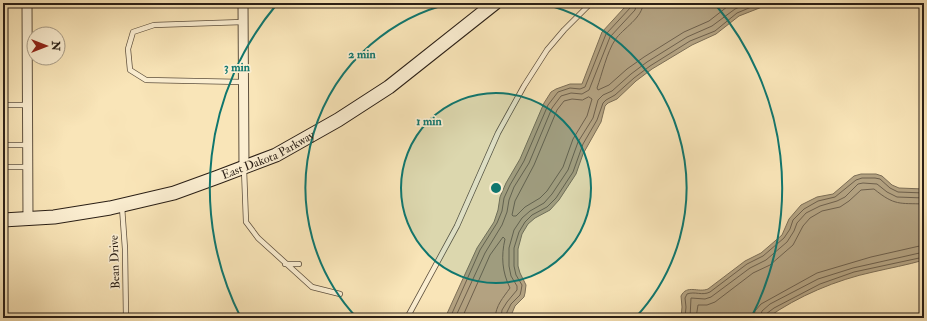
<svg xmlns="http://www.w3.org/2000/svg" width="927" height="321" viewBox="0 0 927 321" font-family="'IM FELL Double Pica',serif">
	<rect width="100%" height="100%" fill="#f9e5b8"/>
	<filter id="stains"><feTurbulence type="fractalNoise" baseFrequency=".005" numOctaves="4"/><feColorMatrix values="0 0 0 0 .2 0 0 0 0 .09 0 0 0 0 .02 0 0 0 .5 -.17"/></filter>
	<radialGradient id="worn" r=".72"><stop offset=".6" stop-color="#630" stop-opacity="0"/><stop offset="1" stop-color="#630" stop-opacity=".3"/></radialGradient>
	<path fill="#b3a281" stroke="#7c6e56" d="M631,3H778L762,7L739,16L716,34L692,45L652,69L636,81L617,99L608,103L605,106L601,122L583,154L576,174L559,200L550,210L535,218L528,224L522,234L518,249V266L520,273L526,285L525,293L524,297L515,306L510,318H445L477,248L494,222L498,210L500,197L506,183L520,159L544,103L551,92L556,89L570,84H582L602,32L624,8Z
		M861,174H876L882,176L892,185L899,188L924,189V260C907,265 890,268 873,272C836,280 798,296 767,318H681L682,307L681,296C687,284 698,293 708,289L745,261L761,253L782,235L789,219L801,205L817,197L833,194L854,176Z"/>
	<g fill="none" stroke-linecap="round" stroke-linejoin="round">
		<path stroke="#6e604c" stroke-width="1" d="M643,3C643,18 623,28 615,40C607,52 602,74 597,88L598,90L609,85L627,69L644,57L684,32L709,21L732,3
			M589,97L592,99L587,116L573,139L563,167L547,191L540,198L525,207L516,216H513L512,215L515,201L534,165L557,110L564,101L572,99L582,100Z
			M450,318L480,250L497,223L502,211L504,198L510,185L524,161L548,105L558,92L570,88L580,89L585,87L606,34L631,7L632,3
			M455,318L485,253L502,225L507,212L509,200L514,187L529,163L552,108L561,96L571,93L582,94L589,90L610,37L635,10L637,3
			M462,318L490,255L503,237L505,239C501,256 502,272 510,288C503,298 496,305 495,318
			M501,318L502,310L507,302L517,290V286L511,276L509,266V248L514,230L522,218L530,211L544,203L552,194L568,170L578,142L593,118L598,100L603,95L612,91L631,74L647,62L687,37L712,26L735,9L748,3
			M506,318L507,312L511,304L520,295L521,291L522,285L516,275L514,266V248L519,232L525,222L532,215L547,207L556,198L573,172L583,144L597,120L603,103L606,100L615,95L634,78L650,66L690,41L715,31L737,13L761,3
			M685,318L686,307L685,298L687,294C695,291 702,296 710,292L747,264L763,256L784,238L790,229L793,220L804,209L818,201L835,197L856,180L862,178H875L880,179L890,188L898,192L924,193
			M690,318L691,298L705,299L711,297L750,268L766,260L787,242L794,231L797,223L806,213L820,206L837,201L845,197L858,184L863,183L877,184L887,192L897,197L924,198
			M696,318L698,305H707L715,302L753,273L770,265L793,245L803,226L810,218L822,211L840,207L849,201L861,190L874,189C895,206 899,203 924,204
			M754,318L755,311L761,304L817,273L871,257L924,245
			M760,318L762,311L770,304L818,279L853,268L924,252
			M765,318L766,314L774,308L820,284L854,272L924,257"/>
		<defs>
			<path id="lane" d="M3,17V105
				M243,22L154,25L133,32L128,49L130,70L146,80L243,82
				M3,105H27
				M3,145H28
				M3,167H28
				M244,169L246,222L258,238L312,287L340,294
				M122,207L125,249L126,318
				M285,264H299
				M407,318L457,226L498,133L524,86L547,50L564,30L591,3"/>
			<path id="street" d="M27,3L28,220
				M243,3L244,167"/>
			<g id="secondary">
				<path id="s1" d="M3,220L54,217L110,208L174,193L218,177L276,155L338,120L389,87L495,3"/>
			</g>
		</defs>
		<use href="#lane" stroke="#5e503e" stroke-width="6"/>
		<use href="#street" stroke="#5e503e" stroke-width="11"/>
		<use href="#secondary" stroke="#2a1f16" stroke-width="15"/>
		<use href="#lane" stroke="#fbeed1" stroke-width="4.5"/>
		<use href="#street" stroke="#fbeed1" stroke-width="9"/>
		<use href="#secondary" stroke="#fbeed1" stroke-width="13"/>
	</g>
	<circle cx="496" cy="188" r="95" fill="#0f766e" fill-opacity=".12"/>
	<g fill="none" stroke="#0f766e" stroke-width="2">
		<circle cx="496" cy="188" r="95"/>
		<path d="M357 318A190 190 0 0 1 452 3M540 3A190 190 0 0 1 635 318"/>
		<path d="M241 318A286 286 0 0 1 277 4M715 4A286 286 0 0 1 751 318"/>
	</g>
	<g text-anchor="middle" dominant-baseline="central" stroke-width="3.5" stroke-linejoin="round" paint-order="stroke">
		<g font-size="12" fill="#2a1f16" stroke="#fbeed1">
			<text stroke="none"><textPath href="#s1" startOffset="275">East Dakota Parkway</textPath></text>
			<text transform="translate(115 262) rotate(-92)">Bean Drive</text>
		</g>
	</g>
	<circle cx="496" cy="188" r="6" fill="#0f766e" stroke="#fbeed1" stroke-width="2"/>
	<g font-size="12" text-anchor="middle" font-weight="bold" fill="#0f766e" stroke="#fbeed1" stroke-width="3.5" stroke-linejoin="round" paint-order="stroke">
		<text x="362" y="58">2 min</text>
		<text x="237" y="71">3 min</text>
		<text x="429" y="125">1 min</text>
	</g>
	<rect width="927" height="321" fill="none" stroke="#f9e5b8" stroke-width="16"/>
	<rect x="4" y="4" width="919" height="313" fill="none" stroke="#2a1f16" stroke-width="2"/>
	<rect x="8" y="8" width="911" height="305" fill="none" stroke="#2a1f16"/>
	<g transform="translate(46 46) rotate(90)"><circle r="19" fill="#fbeed1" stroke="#a79b86"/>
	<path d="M0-3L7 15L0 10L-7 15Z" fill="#8f2418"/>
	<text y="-6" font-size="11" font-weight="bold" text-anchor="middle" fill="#2a1f16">N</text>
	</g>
	<rect width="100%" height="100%" filter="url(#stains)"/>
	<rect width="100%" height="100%" fill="url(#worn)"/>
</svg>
